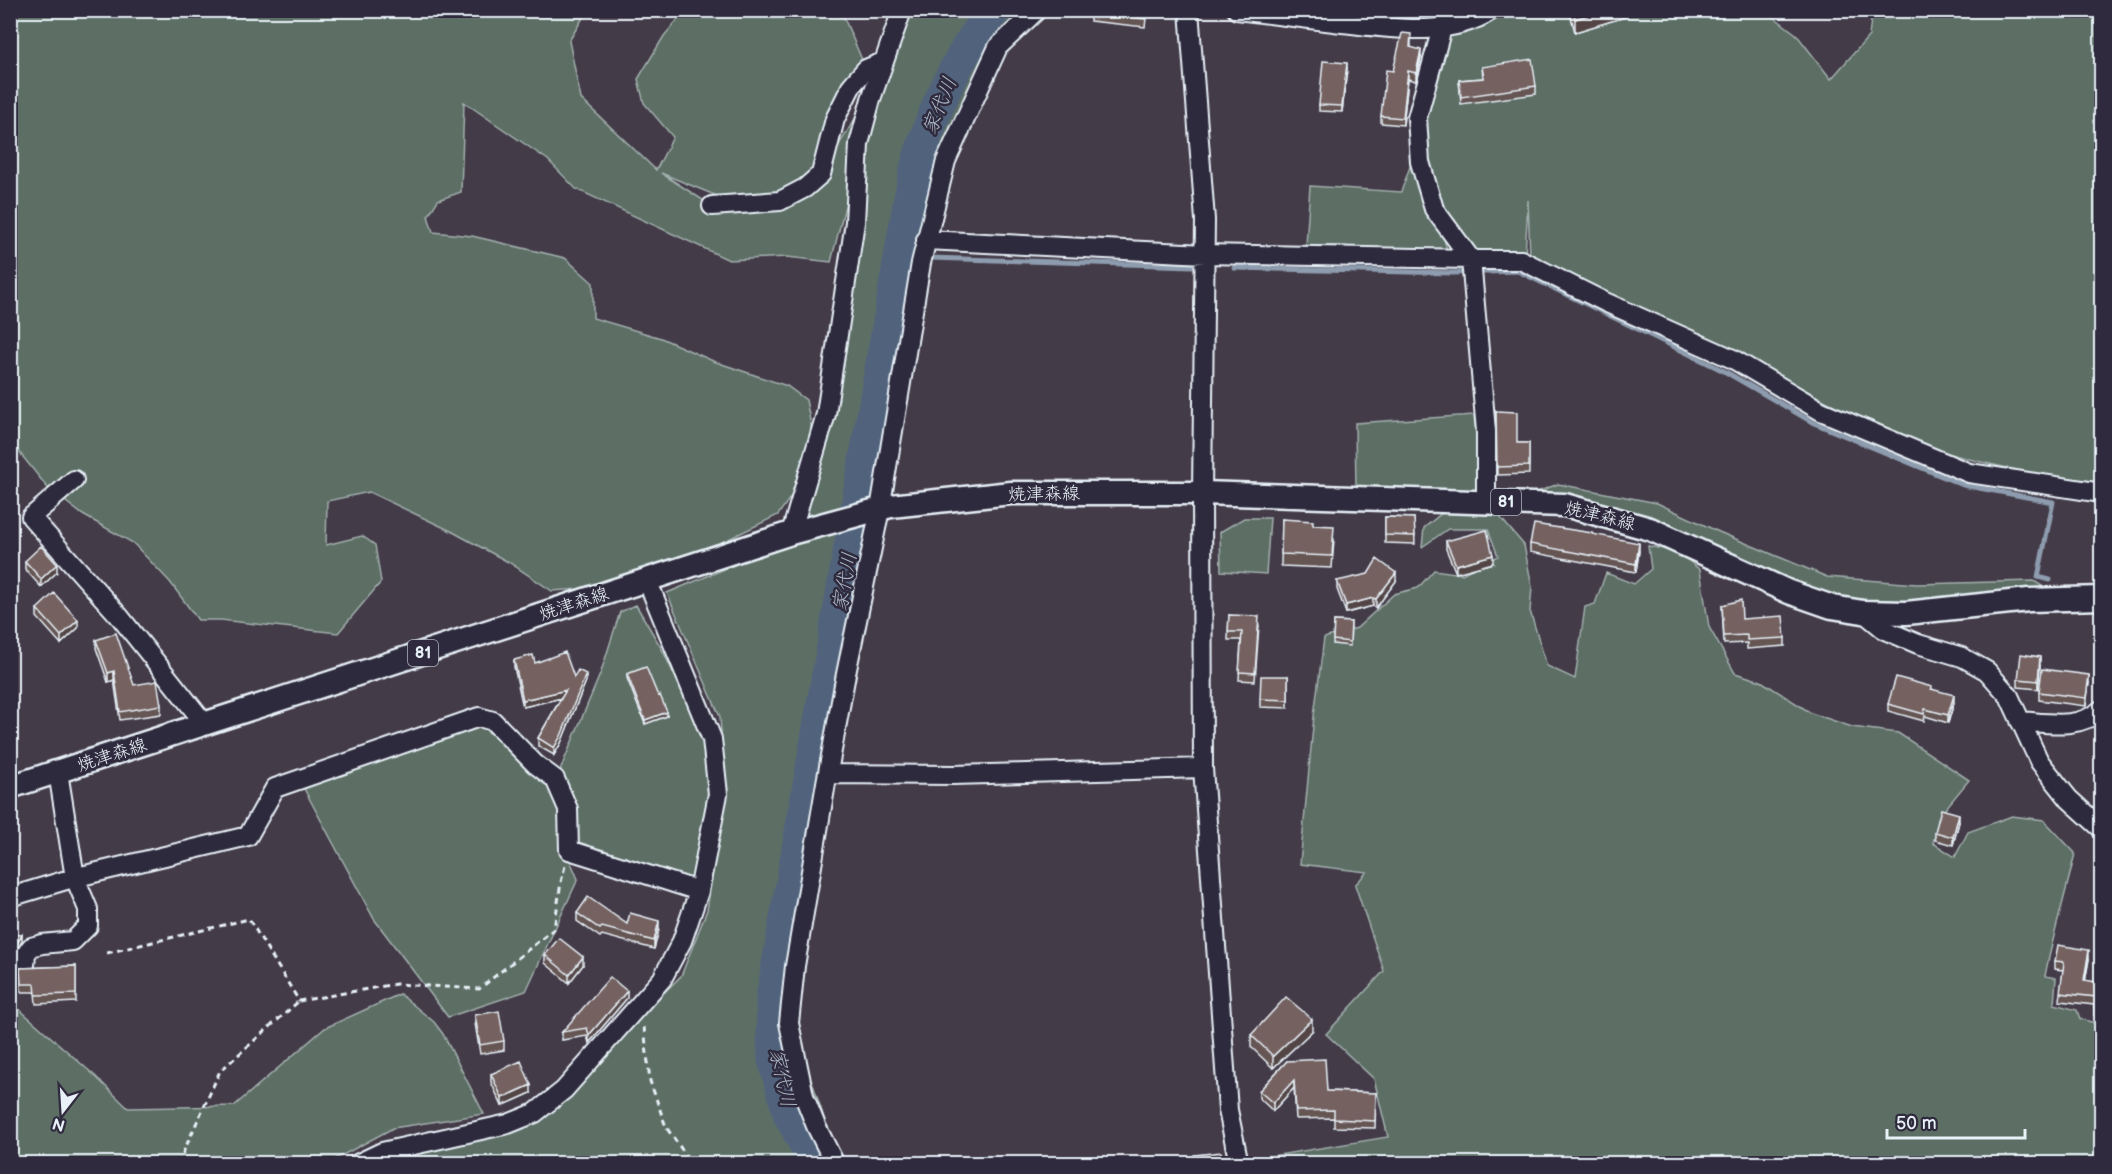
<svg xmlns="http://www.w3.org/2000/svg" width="2112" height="1174" viewBox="0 0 2112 1174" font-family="'Balsamiq Sans','Klee One',sans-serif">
	<rect width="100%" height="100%" fill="#443b48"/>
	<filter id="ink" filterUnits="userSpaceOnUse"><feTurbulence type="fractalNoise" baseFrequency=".0167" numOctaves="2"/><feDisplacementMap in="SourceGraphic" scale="12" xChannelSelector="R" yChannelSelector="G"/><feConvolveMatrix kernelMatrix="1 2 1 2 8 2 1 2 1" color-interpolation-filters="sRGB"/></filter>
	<g filter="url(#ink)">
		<path fill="#5d6e65" stroke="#a2b0ae" stroke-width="1.5" fill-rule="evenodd" d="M11,11H587L569,41L581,99L656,170L673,137L644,103L638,79L664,36L685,11H841L866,69L822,172L876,85L909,11H1022L964,102L934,200L829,774L794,1027L837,1157L842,1163H366L541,1113L681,976L707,910L725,793L720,717L667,593L794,540L808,472L778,515L634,585L552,591L510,563L451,531L369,492L327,501L326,545L362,536L375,545L381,582L338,633L221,620H198L170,582L133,543L83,515L47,487L11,442ZM464,102L548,160L576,189L729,260L787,257L831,262L860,146L810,465L811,425L806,400L787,386L713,361L661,338L593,318V283L565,258L472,236L433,232L428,216L438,200L461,192ZM661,173L717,196L773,201L751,213L712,206Z
			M1473,11H1766L1796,34L1831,79L1869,36L1871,20L1856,11H2101V485C2037,474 1973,464 1911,441C1859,421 1810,391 1760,367C1684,329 1606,297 1530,258L1528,200L1525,257L1476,252L1432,203L1419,153L1440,32Z
			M1412,161L1424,207L1444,239L1448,253L1360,249L1344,246H1306L1310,186L1401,192Z
			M1474,415L1481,491L1356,489L1355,423Z
			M1558,484L1657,503L1719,532L1827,577L1917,584L2034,581L2050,591L1896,605L1838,598L1800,586L1618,507L1537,492Z
			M1467,508L1499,516L1524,545L1532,587L1530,611L1547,666L1575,679L1585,607L1595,604L1606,573L1634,584L1651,569L1648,546L1678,552L1700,570L1709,627L1735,673L1761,681L1811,713L1852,727L1898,733L1969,780L1941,814L1933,843L1955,857L1968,832L2012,816L2044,820L2075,853C2066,894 2053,934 2045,976L2056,978L2054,1004L2077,1010L2080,1019L2095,1023L2096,1021H2101V1163L1259,1164L1260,1158L1388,1137L1374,1079L1326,1034L1384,971L1355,885L1367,872L1300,864L1314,716L1324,638L1357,628L1394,594L1418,588L1434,570L1462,574L1498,556L1488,529H1448L1422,547L1424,528L1442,513Z
			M1244,518H1270L1266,574L1221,571L1220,532Z
			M636,605L663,651L705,741L717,805L701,881L569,850L566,851L578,879L526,991L448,1017L374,919L302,785L477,723L559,788L561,768L601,672L620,612Z
			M400,994L434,1022L443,1034L484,1114L393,1128L328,1163H11V1002L94,1075L128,1108L234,1106L325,1028Z"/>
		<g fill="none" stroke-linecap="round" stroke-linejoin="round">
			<path stroke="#8d9cae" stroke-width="5" d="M901,253L930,258L1192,266
				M1234,268L1453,273L1518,271L1724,371L1814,423L1963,485L2053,502L2038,577L2050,580"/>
			<path stroke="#51647c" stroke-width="33" d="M816,1164L790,1116L774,1060L772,999L901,253C906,223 910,192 918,162C932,113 960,49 995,10"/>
			<defs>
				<path id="minor" d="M1189,10L1205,220L1202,493L1203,768L1228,1110L1239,1164
					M1237,10C1269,14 1302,18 1334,22C1383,27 1447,40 1492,10
					M1442,28L1417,118L1420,162L1434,209L1471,259L1486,431V501
					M712,206L780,201L805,188L821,174L835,119L852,85L866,69L883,62
					M926,240L1205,254L1521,260L1605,302L1733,359L1821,411L1969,473L2102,493
					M74,480L31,517L120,617L205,724
					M791,533L826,414L855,222L859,144L871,99L902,10
					M1863,612L1885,630L1918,644L1962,657L1987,671L2009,696L2039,761L2069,799L2102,829
					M2020,721C2049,723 2079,730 2102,709
					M829,774L953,775L1203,768
					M10,897L73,878L248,836L275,788L479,717L493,721L535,764L555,779L568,809L569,850L699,891
					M25,965L26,954L31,947L42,944L73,941L88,926V909L75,878L58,772
					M357,1164L382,1152L508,1124L535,1113L564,1090L662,979L682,941L699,891L718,794L712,739L647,580
					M835,1164L816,1126L804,1096L789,1023L795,966L826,783L846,674L880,509L921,263L946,161L998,47L1037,10"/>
				<path id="major" d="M10,787L791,533L891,506L1011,493H1202L1565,505L1650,529L1789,592L1832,607L1863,612L1906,613L2029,600L2102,598"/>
			</defs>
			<use href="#minor" stroke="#e8f1f8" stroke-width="22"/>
			<use href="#major" stroke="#e8f1f8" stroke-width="27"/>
			<path stroke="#e8f1f8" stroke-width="3" stroke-dasharray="6 4.5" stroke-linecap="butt" d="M107,953L249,919L299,1001L396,984L479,989L554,929L561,882L565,866
				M644,1027L650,1081L666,1127L692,1164
				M178,1164L220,1071L299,1001"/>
			<use href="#minor" stroke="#2f2a3d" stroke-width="18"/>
			<use href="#major" stroke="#2f2a3d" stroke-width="22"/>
		</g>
		<path fill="#655453" stroke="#e8f1f8" stroke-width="1.5" d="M1147,10L1145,27L1090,21V13Z
			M1569,10H1625V17L1575,32Z
			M1411,42V47L1421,57L1416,81L1408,79L1403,125L1381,123V116L1393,71Z
			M1482,67L1536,86V94L1461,104L1459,80L1483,78Z
			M1347,69L1342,112L1319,111V105Z
			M1496,411L1517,443H1529V474L1497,475Z
			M1385,517L1414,518L1415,544L1385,543Z
			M1282,519L1334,539L1332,568L1281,566Z
			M1592,534L1639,551L1636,572L1530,552V544Z
			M1446,541L1493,563L1456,573L1446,549Z
			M25,561L57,572L41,587L25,569Z
			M1337,581H1396L1376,608L1373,606L1346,613L1337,589Z
			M1722,605L1742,619L1785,638V646L1747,649V643L1724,644Z
			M37,609L78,628L61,644L37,617Z
			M1229,615L1259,625L1255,681L1239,680L1241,640H1228Z
			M1334,621L1351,622L1350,646L1333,644Z
			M96,640L134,685L161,705V714L120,720L114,680L108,682L96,648Z
			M514,660L535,663L586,681L561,743L554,755L538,746V738L561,698L523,707L514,667Z
			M2040,666L2038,689L2018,687V679Z
			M627,674L658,696L667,716L645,724L627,678Z
			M1288,676V708L1260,707V699Z
			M2089,683L2086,706L2039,700V692Z
			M1932,689L1954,702L1948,723L1925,716L1924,721L1888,711V704Z
			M1959,822L1953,845L1935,840V832Z
			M577,913L627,924L659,929L654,949L602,935L600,937L577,921Z
			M10,934L22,941L15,953L14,960L18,974L17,980L10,979Z
			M545,955L583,965L569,983L545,963Z
			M2089,959L2085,981L2102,983V1016L2094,1015V1005L2060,1001L2063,970L2055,969V961Z
			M76,966V1002L36,1004L35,992H21L20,968Z
			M627,998L589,1043L587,1036L562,1040V1032Z
			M475,1015L504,1041V1050L480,1054L475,1023Z
			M1312,1031L1273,1068L1251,1047V1035Z
			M1287,1061L1327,1091L1376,1093L1375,1128L1334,1127V1118L1296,1119L1294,1088L1273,1111L1259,1098V1091Z
			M491,1074L531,1093L502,1106L491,1082Z"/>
		<path fill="#524544" stroke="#e8f1f8" stroke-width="1.5" d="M1606,10H1625V17L1575,32V19Z
			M1421,50V57L1416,81V73Z
			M1347,63V69L1342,112V106Z
			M1408,71V79L1403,125V118Z
			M1639,543V551L1636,572V564Z
			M1493,555V563L1456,573V565Z
			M57,564V572L41,587V579Z
			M1396,573V581L1376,608V599Z
			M1373,598V606L1346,613V605Z
			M78,620V628L61,644V636Z
			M2040,657V666L2038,689V681Z
			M114,671V680L108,682V673Z
			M586,674V681L561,743L554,755V748Z
			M2089,675V683L2086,706V698Z
			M566,690V697L523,707V700Z
			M1954,695V702L1948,723V715Z
			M667,712V716L645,724V720Z
			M1959,814V822L1953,845V837Z
			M659,921V929L654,949V941Z
			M22,935V941L15,953L14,965L15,947Z
			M2089,950V959L2084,988V980Z
			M583,957V965L569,983V975Z
			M627,991V998L589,1043V1035Z
			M1312,1019V1031L1273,1068V1056Z
			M1294,1080V1088L1273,1111V1103Z
			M531,1085V1093L502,1106V1098Z"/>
		<path fill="#756261" stroke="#e8f1f8" stroke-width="1.5" d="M1090,10H1146L1145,19L1090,13Z
			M1573,10H1606L1575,19Z
			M1402,33L1411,34L1410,47L1421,50L1416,73L1408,71L1403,118L1381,116L1386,70L1393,71Z
			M1532,59L1536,86L1461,97L1459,80L1484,78L1482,67Z
			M1323,61L1347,63L1342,106L1319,105Z
			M1496,411L1517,412V443H1529V466L1497,467Z
			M1385,517L1414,518L1415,536L1385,535Z
			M1282,519L1313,521V525L1334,526L1332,556L1281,554Z
			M1534,524L1592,533V534L1639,543L1636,564L1530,544Z
			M1487,530L1493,555L1456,565L1446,541Z
			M41,546L57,564L41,579L25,561Z
			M1377,559L1396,573L1376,599L1373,598L1346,605L1337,581L1368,574Z
			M54,593L78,620L61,636L37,609Z
			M1741,600L1742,619L1783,616L1785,638L1747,640V635L1724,636L1722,605Z
			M1229,615L1259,616L1255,673L1239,672L1242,632H1228Z
			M1334,621L1351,622L1350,642L1333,640Z
			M116,633L134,685L157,681L161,705L120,712L114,671L108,673L96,640Z
			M565,652L574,677L578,670L586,674L561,736L554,748L538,738L566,690L523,700L514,660L533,655L535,663Z
			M2021,654L2040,657L2038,681L2018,679Z
			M646,667L658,696L660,695L667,712L645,720L627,674Z
			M2042,669L2089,675L2086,698L2039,692Z
			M1261,676H1288V700L1260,699Z
			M1896,677L1932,687L1931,689L1954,695L1948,715L1925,709L1924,714L1888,704Z
			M1941,809L1959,814L1953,837L1935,832Z
			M588,897L627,924L630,913L659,921L654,941L602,927L600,929L577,913Z
			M10,934L22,935L15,947L14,959L18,968L17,975L10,974Z
			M559,938L583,957L569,975L545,955Z
			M2058,945L2089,950L2084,980L2102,983V1008L2094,1007L2096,997L2060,993L2064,962L2055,961Z
			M76,966V994L36,995L35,984H21L20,968Z
			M610,977L627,991L603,1019L589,1035L587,1028L562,1032Z
			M1286,997L1312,1019L1273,1056L1251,1035Z
			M499,1011L504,1041L480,1045L475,1015Z
			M1325,1059L1327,1091L1376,1093L1375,1121L1334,1119V1110L1296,1111L1294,1080L1273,1103L1259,1091L1287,1061Z
			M521,1061L531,1085L502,1098L491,1074Z
			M1221,1152L1222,1164H1194V1155Z"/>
	</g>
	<g text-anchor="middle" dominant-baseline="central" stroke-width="5" stroke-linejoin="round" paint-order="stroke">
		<g fill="#2f2a3d" stroke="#b0b5c0" stroke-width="1.5">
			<rect x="1491" y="489" width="30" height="26" rx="4.5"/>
			<rect x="408" y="640" width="30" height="26" rx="4.5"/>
		</g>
		<g font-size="16" font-weight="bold" fill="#e8f1f8">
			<text x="1506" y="502">81</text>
			<text x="423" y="653">81</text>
		</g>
		<g font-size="18" fill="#e8f1f8" stroke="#2f2a3d">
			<text transform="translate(1044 494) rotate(-1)">焼津森線</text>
			<text transform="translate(1600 516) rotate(14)">焼津森線</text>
			<text transform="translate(574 604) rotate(-18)">焼津森線</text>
			<text transform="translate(112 755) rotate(-18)">焼津森線</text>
		</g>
		<g font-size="20" font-style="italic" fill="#acb9c6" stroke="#2f2a3d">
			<text transform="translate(940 106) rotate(-68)">家代川</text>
			<text transform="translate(845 582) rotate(-80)">家代川</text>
			<text transform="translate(782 1078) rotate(78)">家代川</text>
		</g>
	</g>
	<rect width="2112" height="1174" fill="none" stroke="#2f2a3d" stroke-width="36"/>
	<rect x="18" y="18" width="2076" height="1138" fill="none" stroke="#e8f1f8" stroke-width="2" filter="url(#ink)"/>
	<g transform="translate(63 1111) rotate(197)" stroke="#2f2a3d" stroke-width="4.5" paint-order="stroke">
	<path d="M0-4.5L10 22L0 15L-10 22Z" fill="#e8f1f8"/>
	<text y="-9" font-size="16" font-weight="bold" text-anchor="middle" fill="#e8f1f8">N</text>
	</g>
	<path d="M1887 1129v9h138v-9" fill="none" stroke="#e8f1f8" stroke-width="3"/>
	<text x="1896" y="1129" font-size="18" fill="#e8f1f8" stroke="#2f2a3d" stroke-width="4.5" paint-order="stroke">50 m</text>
</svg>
